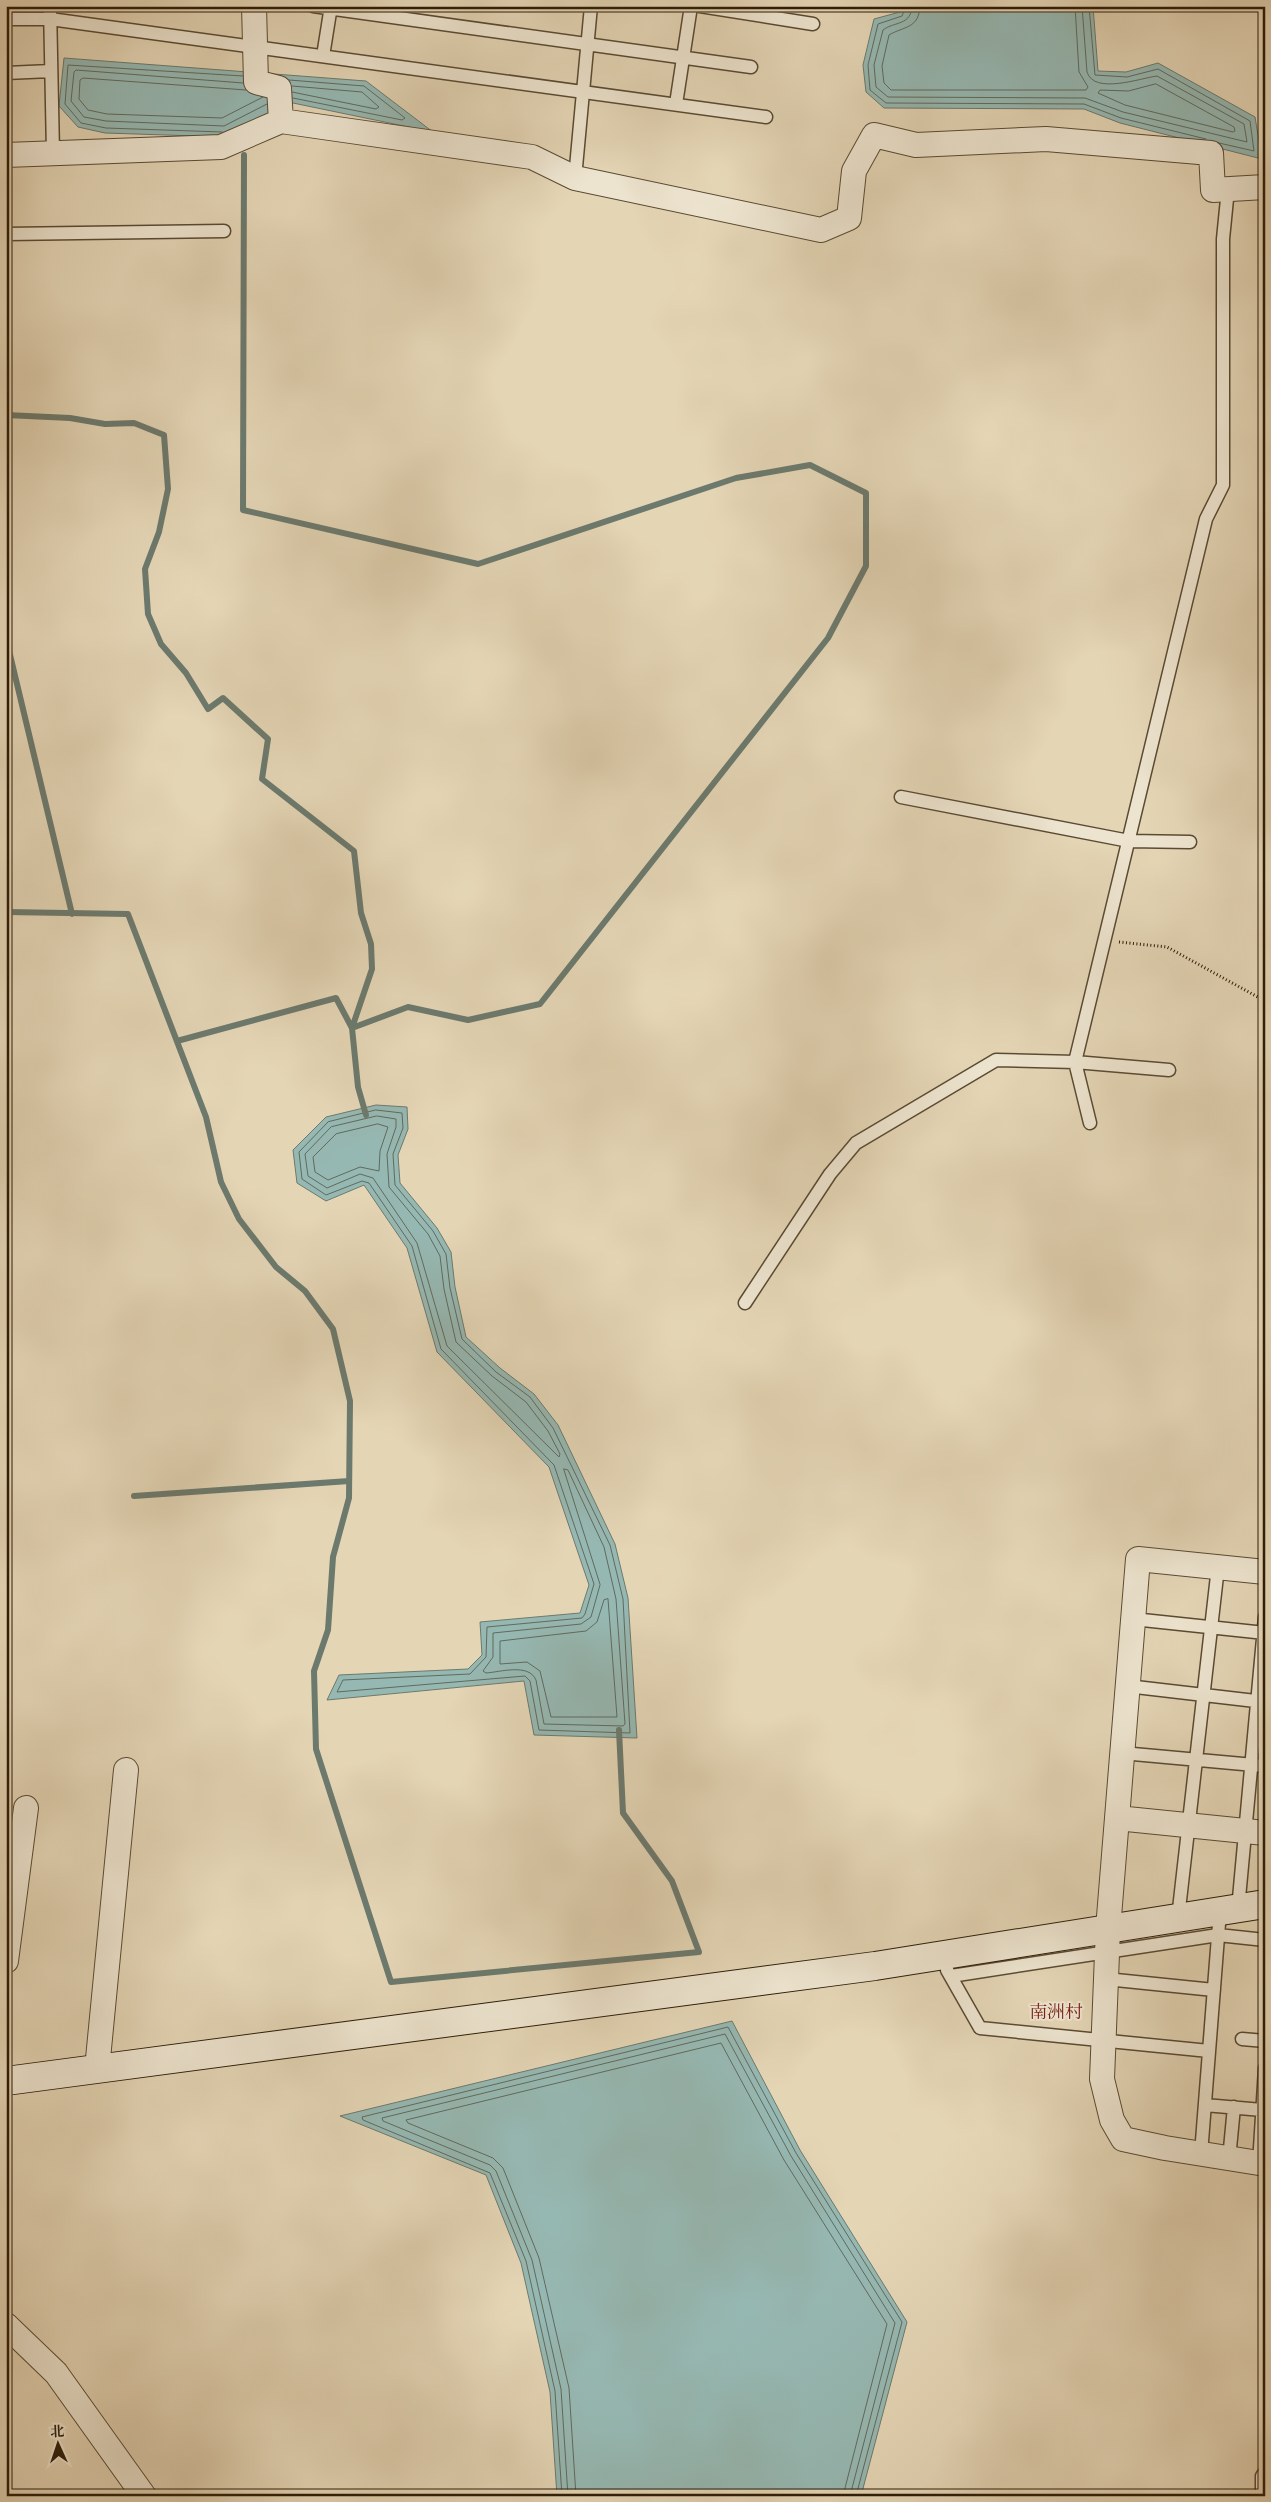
<svg xmlns="http://www.w3.org/2000/svg" width="1271" height="2502" viewBox="0 0 1271 2502" font-family="'IM FELL Double Pica','Noto Serif SC',serif">
	<rect width="100%" height="100%" fill="#e4d5b5"/>
	<filter id="stains"><feTurbulence type="fractalNoise" baseFrequency=".004" numOctaves="4"/><feColorMatrix values="0 0 0 0 .2 0 0 0 0 .09 0 0 0 0 .02 0 0 0 .5 -.17"/></filter>
	<radialGradient id="worn" r=".72"><stop offset=".6" stop-color="#630" stop-opacity="0"/><stop offset="1" stop-color="#630" stop-opacity=".3"/></radialGradient>
	<path fill="#96b8b2" stroke="#6c7a6e" d="M901,6H1093L1098,71L1126,72L1158,63L1255,117L1262,159L1120,123L1084,109L884,108L866,92L863,65L874,19L900,12Z
		M64,58L366,81L433,132L293,103L227,137L105,133L78,127L59,106Z
		M376,1105L407,1107L408,1129L398,1155L400,1183L437,1228L451,1252L455,1287L466,1337L500,1368L534,1394L558,1425L615,1544L628,1598L637,1738L534,1735L524,1681L327,1700L339,1675L468,1669L482,1655L480,1622L580,1613L589,1585L549,1467L437,1352L407,1248L364,1185L326,1201L297,1183L293,1150L326,1117Z
		M732,2021L800,2150L907,2322L861,2496H557L550,2392L521,2263L486,2175L340,2116Z"/>
	<g fill="none" stroke-linecap="round" stroke-linejoin="round">
		<path stroke="#616a5d" stroke-width="1" d="M906,6L902,16L878,24L868,65L870,90L886,103L1084,104L1121,118L1206,139
			M912,6C911,26 895,21 883,30L874,65L876,87L888,97L1085,98L1123,112L1247,142L1244,124L1157,76C1141,78 1094,95 1087,72L1082,6
			M920,6C919,29 904,26 889,35L882,66L884,83L891,90H1086L1088,87L1079,72L1075,6
			M1089,6L1095,75L1127,77L1158,69L1250,121L1254,151L1219,143
			M289,80L364,86L405,118L402,120L293,98
			M243,83L76,70L74,72L71,101L84,117L106,121L224,126L267,104
			M1156,84L1234,127L1235,131L1233,132L1125,105L1098,93L1100,90L1128,91Z
			M292,86L362,92L379,107L376,109L292,92
			M246,90L83,78L80,80L79,99L88,110L107,114L222,118L263,97
			M222,132L106,128L81,123L65,104L68,65L243,76
			M376,1110L402,1113L403,1128L393,1154L395,1185L433,1231L446,1254L450,1288L462,1339L496,1372L530,1397L553,1428L610,1545L623,1599L630,1733L539,1730L530,1681L525,1676L337,1692L343,1680L470,1674L486,1657L487,1627L582,1618L585,1614L594,1584L554,1465L441,1349L412,1246L369,1183L362,1181L326,1195L302,1179L299,1152L328,1122Z
			M377,1116L396,1119V1127L387,1154L389,1187L428,1234L440,1256L444,1289L456,1342L492,1376L526,1402L548,1431L560,1454L559,1457L447,1346L417,1243L373,1178L360,1174L327,1188L308,1176L305,1154L331,1127Z
			M378,1124L388,1127L380,1151L379,1171L360,1167L328,1180L315,1172L313,1157L336,1134Z
			M564,1469L568,1470L604,1547L616,1599L625,1724L623,1726L544,1724L536,1680C529,1663 500,1672 486,1673L483,1671L493,1657V1633L581,1624L591,1617L600,1585Z
			M608,1599L617,1717H551L540,1671L527,1662L500,1664V1641L586,1631L597,1622L604,1600Z
			M562,2496L555,2391L526,2261L490,2173L363,2120L362,2117L728,2027L796,2153L902,2322L856,2496
			M568,2496L561,2389L532,2260L496,2171L490,2165L383,2121L382,2118L725,2034L791,2156L895,2323L850,2496
			M576,2496L569,2388L539,2258L503,2168L493,2158L408,2123L406,2120L721,2043L784,2160L887,2324L843,2496"/>
		<path stroke="#6c7a6e" stroke-width="6" d="M244,155L243,510L478,564L736,478L810,465L866,493V566L828,638L540,1004L468,1020L408,1007L352,1028L358,1087L366,1115
			M6,415L70,418L105,424L134,423L164,435L168,489L159,532L145,569L148,614L161,644L186,673L208,709L223,698L268,739L262,779L354,851L361,913L371,944L372,969L352,1028L336,998L177,1041
			M6,638L72,914
			M6,912L128,914L206,1117L221,1182L239,1219L276,1267L305,1291L333,1329L350,1401L349,1498L333,1557L328,1630L314,1671L316,1749L391,1982L699,1952L672,1881L623,1813L619,1730
			M134,1496L349,1481"/>
		<defs>
			<path id="lane" d="M50,6L53,153
				M313,6L751,67
				M700,6L813,24
				M6,19H50L766,117
				M323,56L331,6
				M6,73L51,71
				M676,104L691,6
				M575,178L591,6
				M6,234L224,231
				M901,797L1129,841L1190,842
				M1090,1123L1075,1062L1169,1070
				M745,1303L830,1174L856,1143L996,1060L1075,1062L1206,519L1223,485V239L1228,189
				M1133,1619L1265,1633
				M1127,1686L1264,1702
				M1122,1753L1265,1766
				M1238,1909L1265,1617
				M1178,1918L1218,1567
				M947,1970L980,2028L1209,2051
				M951,1976L1218,1935L1265,1940
				M1106,1979L1214,1990
				M1242,2039L1265,2041
				M1205,2105L1262,2110
				M1201,2154L1220,1911
				M1229,2159L1234,2107
				M1259,2164L1265,2068
				M1262,2496V2476L1265,2472"/>
			<path id="street" d="M254,6L256,82L279,88L281,121
				M6,155L221,147L281,121L532,157L575,178L821,230L849,218L854,171L874,135L916,145L1046,139L1211,153L1213,190L1265,187
				M1265,1572L1138,1559L1108,1929L1102,2079L1112,2120L1123,2139L1165,2148L1265,2164
				M1117,1818L1265,1833
				M6,1961L26,1808
				M97,2069L126,1770
				M6,2325L56,2373L144,2496"/>
			<path id="secondary" d="M6,2081L875,1966L1265,1904"/>
		</defs>
		<use href="#lane" stroke="#5a4b33" stroke-width="15"/>
		<use href="#street" stroke="#5a4b33" stroke-width="26"/>
		<use href="#secondary" stroke="#2c1d08" stroke-width="30"/>
		<path stroke="#2c1d08" stroke-width="3" stroke-dasharray="1 2.5" stroke-linecap="butt" d="M1119,942L1167,947L1265,1001"/>
		<use href="#lane" stroke="#ede4cf" stroke-width="12"/>
		<use href="#street" stroke="#ede4cf" stroke-width="24"/>
		<use href="#secondary" stroke="#ede4cf" stroke-width="28"/>
	</g>
	<g text-anchor="middle" dominant-baseline="central" stroke-width="4" stroke-linejoin="round" paint-order="stroke">
		<g font-size="18" fill="#7a1f14" stroke="#ede4cf">
			<text x="1056" y="2012">南洲村</text>
		</g>
	</g>
	<rect width="1271" height="2502" fill="none" stroke="#e4d5b5" stroke-width="25"/>
	<rect x="8" y="8" width="1256" height="2487" fill="none" stroke="#2c1d08" stroke-width="2.5"/>
	<rect x="12" y="12" width="1246" height="2477" fill="none" stroke="#2c1d08"/>
	<g transform="translate(58 2444) rotate(357)" stroke="#ede4cf" stroke-width="4" paint-order="stroke">
	<path d="M0-4L9 19L0 12L-9 19Z" fill="#2c1d08"/>
	<text y="-8" font-size="14" font-weight="bold" text-anchor="middle" fill="#2c1d08">北</text>
	</g>
	<rect width="100%" height="100%" filter="url(#stains)"/>
	<rect width="100%" height="100%" fill="url(#worn)"/>
</svg>
